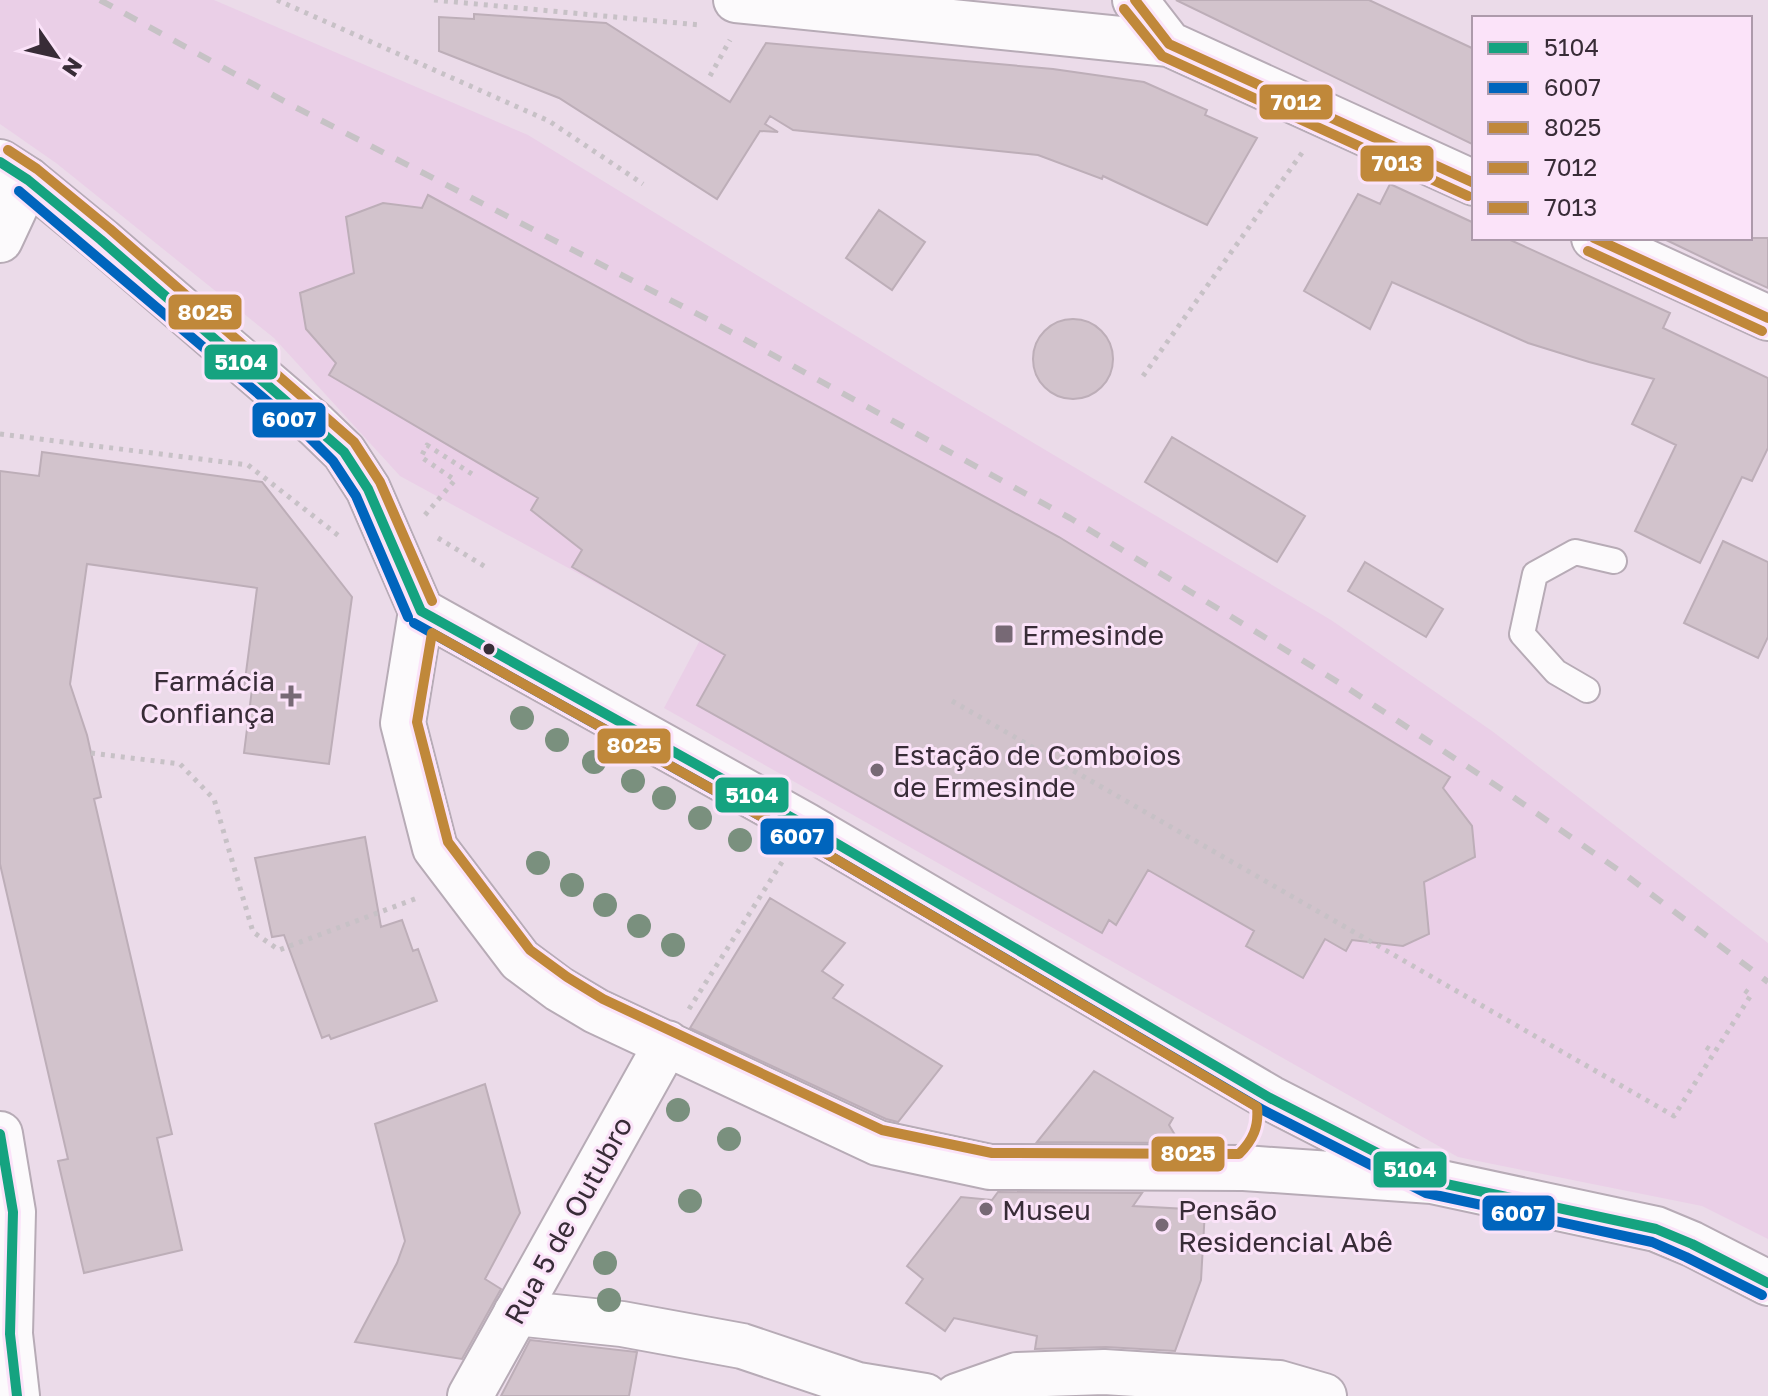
<svg xmlns="http://www.w3.org/2000/svg" width="1768" height="1396" viewBox="0 0 1768 1396" font-family="'Golos Text',sans-serif">
	<rect width="100%" height="100%" fill="#ebdbe9"/>
	<path fill="#eacfe7" d="M0,0H214L528,135L928,380L1331,620L1492,731L1768,943V1239L1702,1206L1458,1157L664,708L700,640L400,476L274,338L56,163L0,124Z"/>
	<path fill="#d2c3cc" stroke="#bdaeb8" stroke-width="2" d="M1176,0H1369L1474,49V145Z
		M474,14L606,23L730,102L766,43L1053,69L1144,82L1207,110L1205,115L1257,138L1207,225L1103,176L1102,179L1038,155L793,130L770,116L765,124L778,132L760,131L717,199L559,98L439,51V17L474,19Z
		M1390,184L1474,223V238H1506L1670,313L1663,328L1768,378V448L1752,481L1742,477L1700,563L1635,531L1676,445L1632,424L1654,379L1589,362L1528,343L1392,282L1370,329L1304,291L1358,194L1380,204Z
		M428,195L1059,537L1450,777L1443,788L1472,826L1475,857L1424,882L1429,934L1403,946L1352,940L1346,951L1325,939L1303,978L1246,946L1254,931L1148,870L1116,925L1109,920L1102,933L697,705L725,655L572,567L582,550L531,510L538,498L329,375L336,363L306,329L300,293L354,273L346,217L383,203L422,208Z
		M879,210L925,242L892,290L846,258Z
		M1662,238H1768V288L1735,273Z
		M1033 359a40 40 0 1 1 80 0a40 40 0 1 1-80 0Z
		M1172,437L1305,516L1277,562L1145,482Z
		M42,452L262,482L352,597L329,764L244,753L252,689L244,688L257,588L87,564L70,684L87,735L101,797L94,799L172,1134L157,1138L182,1250L84,1273L58,1161L68,1159L0,864V471L39,476Z
		M1723,541L1768,562V637L1758,658L1684,623Z
		M1365,562L1443,609L1426,637L1348,591Z
		M365,837L381,927L402,920L413,951L418,949L437,1001L331,1039L329,1035L322,1038L284,935L272,937L255,858Z
		M770,898L845,943L822,971L843,985L833,998L942,1066L898,1122L886,1119L690,1028Z
		M1094,1071L1173,1118L1169,1125L1175,1135L1174,1143L1037,1142Z
		M485,1084L520,1213L485,1279L501,1289L462,1359L355,1342L397,1263L405,1241L375,1124Z
		M998,1192L1142,1193L1133,1206L1205,1210L1201,1280L1175,1351L1106,1347L1035,1349L1037,1336L954,1318L945,1331L906,1303L923,1279L907,1266L961,1197L992,1200Z
		M530,1340L637,1352L629,1396H501Z"/>
	<g fill="none" stroke-linecap="round" stroke-linejoin="round">
		<defs>
			<path id="lane" d="M1587,690L1556,672L1522,634L1535,574L1575,552L1614,561"/>
			<path id="street" d="M736,0L1169,44L1474,183
				M1135,0L1169,44
				M0,180H28L0,240
				M1594,238L1768,318
				M0,1134L13,1212L10,1334L17,1396
				M516,1313L622,1324L742,1346L858,1385L925,1396
				M957,1396L1017,1375L1104,1372L1279,1383L1324,1396"/>
			<path id="secondary" d="M0,162L28,180L101,240L316,425L344,452L368,489L421,611L403,723L435,848L520,960L559,989L596,1011L878,1143L990,1167L1244,1168L1432,1181
				M421,611L805,825L1270,1098L1432,1181L1656,1229L1692,1244L1768,1283
				M470,1396L667,1043"/>
		</defs>
		<use href="#lane" stroke="#b7abb6" stroke-width="28"/>
		<use href="#street" stroke="#b7abb6" stroke-width="48"/>
		<use href="#secondary" stroke="#b7abb6" stroke-width="48"/>
		<path stroke="#c7c1c6" stroke-width="5" stroke-dasharray="4 6" stroke-linecap="butt" d="M277,0L549,121L643,184
			M434,0L700,25
			M710,76L730,40
			M1143,376L1304,150
			M0,434L248,465L339,536
			M425,515L455,480L421,457L427,445L472,474
			M438,538L489,569
			M952,701L1674,1116L1751,995L1743,989
			M91,753L180,764L214,799L253,932L279,950L420,897
			M689,1009L782,862
			M1706,1047L1714,1052"/>
		<use href="#lane" stroke="#fcfafc" stroke-width="24"/>
		<use href="#street" stroke="#fcfafc" stroke-width="44"/>
		<use href="#secondary" stroke="#fcfafc" stroke-width="44"/>
		<path stroke="#c6c2c5" stroke-width="6" stroke-dasharray="14 14" stroke-linecap="butt" d="M100,0L295,107L709,320L1070,518L1346,687L1506,792L1627,876L1768,982"/>
		<defs>
			<path id="bus-1" d="M0,162L28,180L101,240L344,452L368,489L421,611
				M421,611L805,825L1270,1098L1432,1181L1656,1229L1692,1244L1768,1283
				M0,1134L13,1212L10,1334L17,1396"/>
			<path id="bus-2" d="M19,191L307,435L333,461L356,496L408,617
				M414,623L798,837L1263,1110L1426,1193L1652,1242L1686,1257L1762,1295"/>
			<path id="bus-3" d="M8,150L37,169L110,229L354,442L380,482L432,601
				M432,633L798,837L1257,1107C1259,1127 1253,1140 1239,1154L992,1153L882,1130L603,999L567,977L530,950L448,842L417,722Z"/>
			<path id="bus-4" d="M1135,0L1169,44L1474,183
				M1594,238L1768,318"/>
			<path id="bus-5" d="M1124,9L1162,56L1468,196
				M1588,251L1762,331"/>
		</defs>
		<use href="#bus-1" stroke="#fbe3f9" stroke-width="16"/>
		<use href="#bus-2" stroke="#fbe3f9" stroke-width="16"/>
		<use href="#bus-3" stroke="#fbe3f9" stroke-width="16"/>
		<use href="#bus-4" stroke="#fbe3f9" stroke-width="16"/>
		<use href="#bus-5" stroke="#fbe3f9" stroke-width="16"/>
		<use href="#bus-1" stroke="#15a380" stroke-width="10"/>
		<use href="#bus-2" stroke="#0065bd" stroke-width="10"/>
		<use href="#bus-3" stroke="#c0883a" stroke-width="10"/>
		<use href="#bus-4" stroke="#c0883a" stroke-width="10"/>
		<use href="#bus-5" stroke="#c0883a" stroke-width="10"/>
	</g>
	<g fill="#7a907e">
		<circle cx="522" cy="718" r="12"/>
		<circle cx="557" cy="740" r="12"/>
		<circle cx="594" cy="762" r="12"/>
		<circle cx="633" cy="781" r="12"/>
		<circle cx="664" cy="798" r="12"/>
		<circle cx="700" cy="818" r="12"/>
		<circle cx="740" cy="840" r="12"/>
		<circle cx="538" cy="863" r="12"/>
		<circle cx="572" cy="885" r="12"/>
		<circle cx="605" cy="905" r="12"/>
		<circle cx="639" cy="926" r="12"/>
		<circle cx="673" cy="945" r="12"/>
		<circle cx="678" cy="1110" r="12"/>
		<circle cx="729" cy="1139" r="12"/>
		<circle cx="690" cy="1201" r="12"/>
		<circle cx="605" cy="1263" r="12"/>
		<circle cx="609" cy="1300" r="12"/>
	</g>
	<g fill="#776975" stroke="#fbe3f9" stroke-width="3">
		<rect x="994" y="624" width="20" height="20" rx="4"/>
		<path d="M287 684h8v8h8v8h-8v8h-8v-8h-8v-8h8z"/>
		<circle cx="877" cy="770" r="8"/>
		<circle cx="986" cy="1209" r="8"/>
		<circle cx="1162" cy="1225" r="8"/>
	</g>
	<circle fill="#382c37" stroke="#fbe3f9" stroke-width="3" cx="489" cy="649" r="7"/>
	<g text-anchor="middle" dominant-baseline="central" stroke-width="6" stroke-linejoin="round" paint-order="stroke">
		<g font-size="28" fill="#382c37" stroke="#fbe3f9" text-anchor="start">
			<text x="1022" y="634">Ermesinde</text>
			<text x="275" y="680" text-anchor="end">Farmácia<tspan x="275" dy="32">Confiança</tspan></text>
			<text x="893" y="754">Estação de Comboios<tspan x="893" dy="32">de Ermesinde</tspan></text>
			<text x="1002" y="1209">Museu</text>
			<text x="1178" y="1209">Pensão<tspan x="1178" dy="32">Residencial Abê</tspan></text>
		</g>
		<g font-size="28" fill="#382c37" stroke="#fbe3f9">
			<text transform="translate(568 1220) rotate(-61)">Rua 5 de Outubro</text>
		</g>
	</g>
	<g stroke="#fbe3f9" stroke-width="3">
		<rect x="1258" y="83" width="76" height="38" rx="8" fill="#c0883a"/>
		<rect x="1359" y="144" width="76" height="39" rx="8" fill="#c0883a"/>
		<rect x="167" y="293" width="76" height="38" rx="8" fill="#c0883a"/>
		<rect x="203" y="343" width="76" height="38" rx="8" fill="#15a380"/>
		<rect x="251" y="401" width="76" height="38" rx="8" fill="#0065bd"/>
		<rect x="596" y="727" width="76" height="38" rx="8" fill="#c0883a"/>
		<rect x="714" y="776" width="76" height="38" rx="8" fill="#15a380"/>
		<rect x="759" y="817" width="76" height="39" rx="8" fill="#0065bd"/>
		<rect x="1150" y="1135" width="76" height="38" rx="8" fill="#c0883a"/>
		<rect x="1372" y="1150" width="76" height="39" rx="8" fill="#15a380"/>
		<rect x="1481" y="1194" width="75" height="38" rx="8" fill="#0065bd"/>
	</g>
	<g font-size="22" text-anchor="middle" font-weight="bold" fill="#fff">
		<text x="1296" y="110">7012</text>
		<text x="1397" y="171">7013</text>
		<text x="205" y="320">8025</text>
		<text x="241" y="370">5104</text>
		<text x="289" y="427">6007</text>
		<text x="634" y="753">8025</text>
		<text x="752" y="803">5104</text>
		<text x="797" y="844">6007</text>
		<text x="1188" y="1161">8025</text>
		<text x="1410" y="1177">5104</text>
		<text x="1518" y="1221">6007</text>
	</g>
	<rect x="1472" y="16" width="280" height="224" fill="#fbe3f9" stroke="#ad9aab" stroke-width="2"/>
	<rect x="1488" y="42" width="40" height="12" fill="#15a380" stroke="#ad9aab" stroke-width="2"/>
	<text x="1544" y="56" font-size="24" fill="#382c37">5104</text>
	<rect x="1488" y="82" width="40" height="12" fill="#0065bd" stroke="#ad9aab" stroke-width="2"/>
	<text x="1544" y="96" font-size="24" fill="#382c37">6007</text>
	<rect x="1488" y="122" width="40" height="12" fill="#c0883a" stroke="#ad9aab" stroke-width="2"/>
	<text x="1544" y="136" font-size="24" fill="#382c37">8025</text>
	<rect x="1488" y="162" width="40" height="12" fill="#c0883a" stroke="#ad9aab" stroke-width="2"/>
	<text x="1544" y="176" font-size="24" fill="#382c37">7012</text>
	<rect x="1488" y="202" width="40" height="12" fill="#c0883a" stroke="#ad9aab" stroke-width="2"/>
	<text x="1544" y="216" font-size="24" fill="#382c37">7013</text>
	<g transform="translate(56 56) rotate(124)" stroke="#fbe3f9" stroke-width="6" paint-order="stroke">
	<path d="M0-6L14 30L0 20L-14 30Z" fill="#382c37"/>
	<text y="-12" font-size="22" font-weight="bold" text-anchor="middle" fill="#382c37">N</text>
	</g>
</svg>
